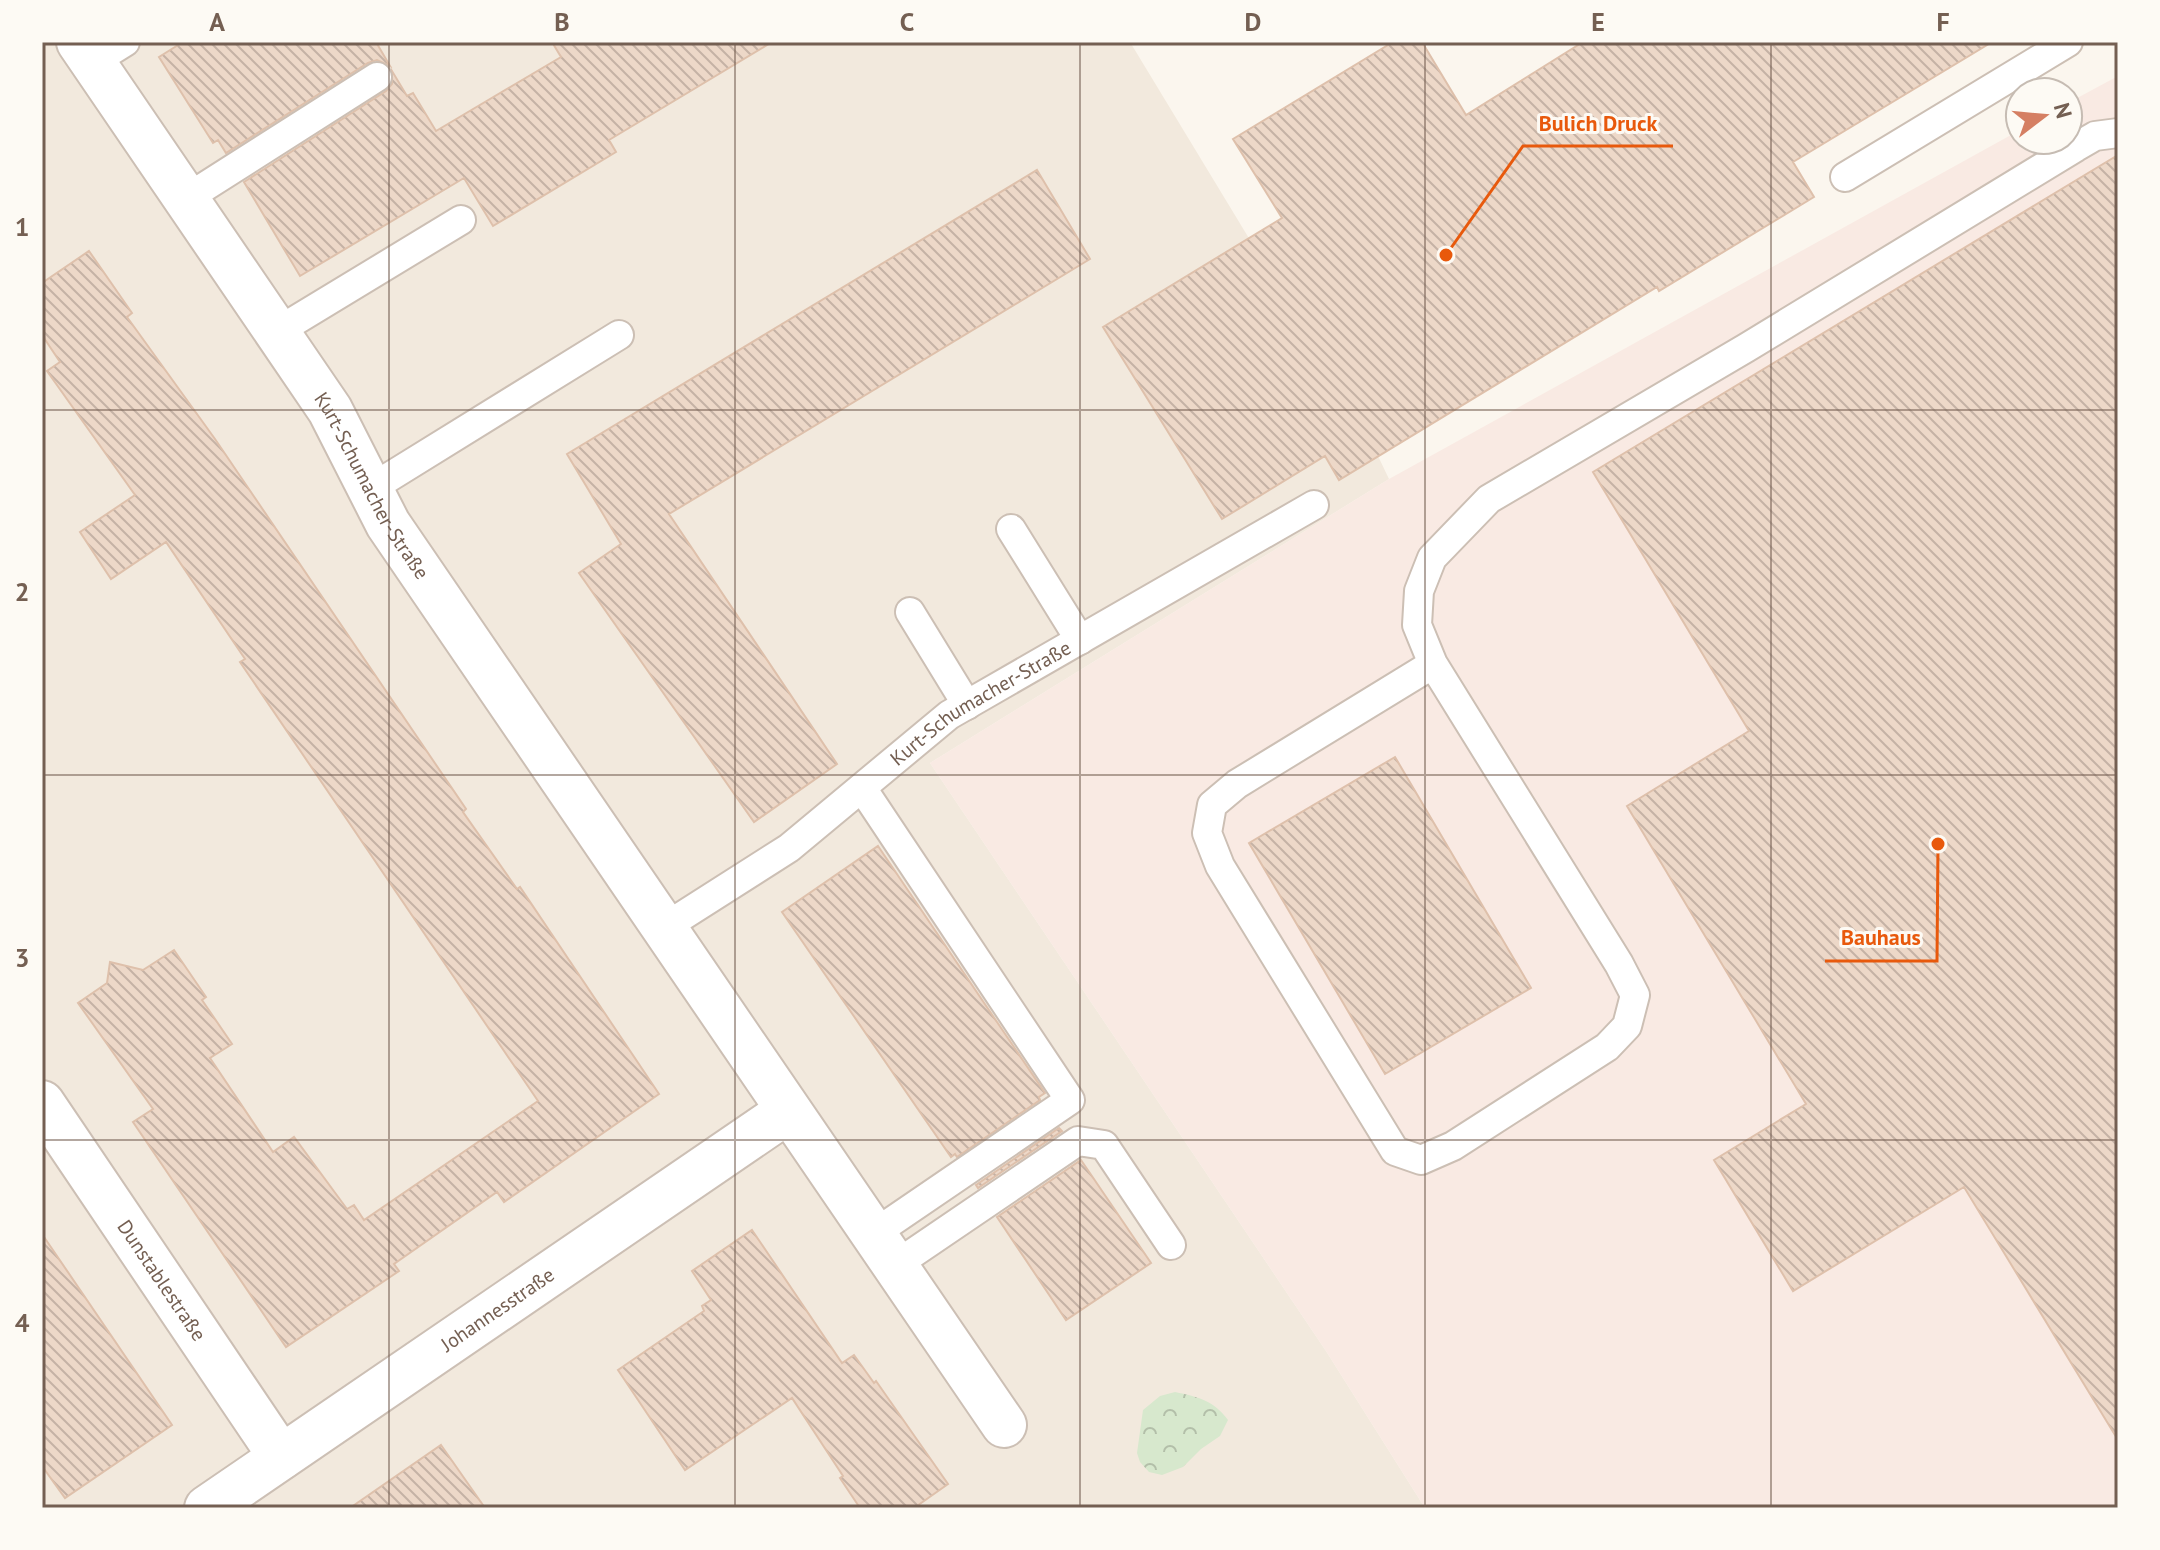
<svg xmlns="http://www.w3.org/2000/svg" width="2160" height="1550" viewBox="0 0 2160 1550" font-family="'PT Sans',sans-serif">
	<defs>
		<pattern id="forest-crowns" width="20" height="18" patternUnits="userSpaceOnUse" patternTransform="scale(2)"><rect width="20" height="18" fill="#d7e8cd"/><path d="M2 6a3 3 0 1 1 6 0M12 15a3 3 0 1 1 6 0" fill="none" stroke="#b3bfa9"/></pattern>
		<pattern id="building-back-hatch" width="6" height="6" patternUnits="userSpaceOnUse" patternTransform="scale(2)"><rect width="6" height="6" fill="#edd8c8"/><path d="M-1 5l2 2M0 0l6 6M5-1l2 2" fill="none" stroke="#c5b2a5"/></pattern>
	</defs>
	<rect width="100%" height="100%" fill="#fbf6ee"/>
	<path fill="#f2e9dd" d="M42,42H1130L1367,433L1389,479L930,763L1326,1351L1425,1508H42Z"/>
	<path fill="#f9eae3" d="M2118,76V1508H1425L1326,1351L930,763L1389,479L2020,130V140H2068V103Z"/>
	<path fill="url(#forest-crowns)" d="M1175,1392C1199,1397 1214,1401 1228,1420L1220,1436L1201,1449L1183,1467L1162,1475L1149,1472L1140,1462L1137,1453L1143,1410L1160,1396Z"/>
	<path fill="url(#building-back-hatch)" stroke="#dec0ab" stroke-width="2" d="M183,42H376L390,66L377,60L368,63L226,153L218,140L213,143L159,57Z
		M552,42H772L609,140L616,152L493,226L464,178L300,276L244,182L386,91L392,84V71L407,96L413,93L436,131L561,57Z
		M1393,42H1422L1466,115L1583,42H1992L1793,162L1814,197L1659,291L1657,287L1339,480L1325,456L1222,519L1103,327L1282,218L1233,139Z
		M2118,155V1440L1964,1187L1793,1291L1714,1160L1806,1104L1627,806L1749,731L1593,472Z
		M1037,170L1090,259L669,514L837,764L754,822L579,573L621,544L567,454Z
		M89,251L132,313L127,317L215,439L466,809L463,812L517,889L520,887L659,1094L504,1202L497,1192L394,1264L399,1271L286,1347L133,1122L153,1109L78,1003L107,983L110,962L143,970L174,950L206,997L202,1000L232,1044L210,1058L273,1152L294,1137L347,1209L354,1205L364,1220L538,1101L240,662L245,659L166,542L111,579L80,532L135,495L47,371L60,362L42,335V283Z
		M1395,757L1531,988L1385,1074L1249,843Z
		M878,846L1045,1093L1039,1097L1040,1100L957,1157L955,1154L951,1157L782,912Z
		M1059,1128L1062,1131L978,1188L976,1185Z
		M1081,1160L1151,1263L1066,1320L997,1217Z
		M752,1230L842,1363L854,1355L874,1383L876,1381L948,1484L914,1508H860L840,1478L843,1476L792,1398L685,1470L618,1370L704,1311L702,1306L711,1300L692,1271Z
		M42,1234L172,1425L65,1498L42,1466Z
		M441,1445L485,1508H350Z"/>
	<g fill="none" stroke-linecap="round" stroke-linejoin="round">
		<defs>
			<g id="lane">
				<path d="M93,62L125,42"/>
				<path d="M1845,177L2068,42"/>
				<path d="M187,198L377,77"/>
				<path d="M278,331L461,220"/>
				<path d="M370,489L619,335"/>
				<path d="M1011,529L1080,640"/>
				<path d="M910,612L967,705"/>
				<path d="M1433,664L1237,784L1212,805L1207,833L1220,866L1395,1151L1421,1160L1453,1146L1607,1047L1627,1026L1635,995L1619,964L1433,664L1417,625L1419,591L1432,558L1489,499L1746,348L2076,147L2095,136L2118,133"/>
				<path d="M862,788L1070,1100L872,1235"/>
				<path id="s1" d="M665,927L789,848L949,715L1314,505"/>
				<path d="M894,1266L1078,1141L1104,1145L1171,1245"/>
			</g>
			<g id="street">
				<path id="s2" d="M79,42L330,410L388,524L1004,1425"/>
				<path id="s3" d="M42,1103L281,1457"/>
				<path id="s4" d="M207,1508L788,1111"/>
			</g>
		</defs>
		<use href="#lane" stroke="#ccbfb4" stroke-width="32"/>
		<use href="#street" stroke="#ccbfb4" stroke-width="48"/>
		<use href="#lane" stroke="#fff" stroke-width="28"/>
		<use href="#street" stroke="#fff" stroke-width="44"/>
	</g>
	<path fill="none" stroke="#745f52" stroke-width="2" stroke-opacity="0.55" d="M389,42V1508M735,42V1508M1080,42V1508M1425,42V1508M1771,42V1508M42,410H2118M42,775H2118M42,1140H2118"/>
	<g text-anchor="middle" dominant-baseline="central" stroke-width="6" stroke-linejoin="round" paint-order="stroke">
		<g font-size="20" fill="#745f52" stroke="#fdfaf4">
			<text stroke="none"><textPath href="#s2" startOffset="532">Kurt-Schumacher-Straße</textPath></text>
			<text stroke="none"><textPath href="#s1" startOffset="388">Kurt-Schumacher-Straße</textPath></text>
			<text stroke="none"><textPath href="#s3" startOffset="214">Dunstablestraße</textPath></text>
			<text stroke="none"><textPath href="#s4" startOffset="352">Johannesstraße</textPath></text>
		</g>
	</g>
	<path fill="none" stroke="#e8590c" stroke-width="3" d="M1446 255L1523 146H1673M1938 844L1937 961H1825"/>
	<g fill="#e8590c" stroke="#fdfaf4" stroke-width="3">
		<circle cx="1446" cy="255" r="8"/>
		<circle cx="1938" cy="844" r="8"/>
	</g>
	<g font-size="22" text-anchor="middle" font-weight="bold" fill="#e8590c" stroke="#fdfaf4" stroke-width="6" stroke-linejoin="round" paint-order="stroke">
		<text x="1598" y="131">Bulich Druck</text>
		<text x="1881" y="945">Bauhaus</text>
	</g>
	<rect width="2160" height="1550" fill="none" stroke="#fdfaf4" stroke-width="88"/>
	<g transform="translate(2044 116) rotate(74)"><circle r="38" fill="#fdfaf4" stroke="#c6bcb3" stroke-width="2"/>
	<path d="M0-6L14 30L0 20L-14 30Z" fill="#d57f63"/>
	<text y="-12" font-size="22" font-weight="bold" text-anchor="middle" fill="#745f52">N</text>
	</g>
	<rect x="44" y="44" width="2072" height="1462" fill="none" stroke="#745f52" stroke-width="3"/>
	<g font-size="26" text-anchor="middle" font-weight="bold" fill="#745f52">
		<text x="217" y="31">A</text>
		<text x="562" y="31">B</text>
		<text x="907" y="31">C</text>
		<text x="1253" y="31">D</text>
		<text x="1598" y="31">E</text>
		<text x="1943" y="31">F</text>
		<text x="22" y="236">1</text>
		<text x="22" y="601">2</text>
		<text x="22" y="967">3</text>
		<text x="22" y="1332">4</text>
	</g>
</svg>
